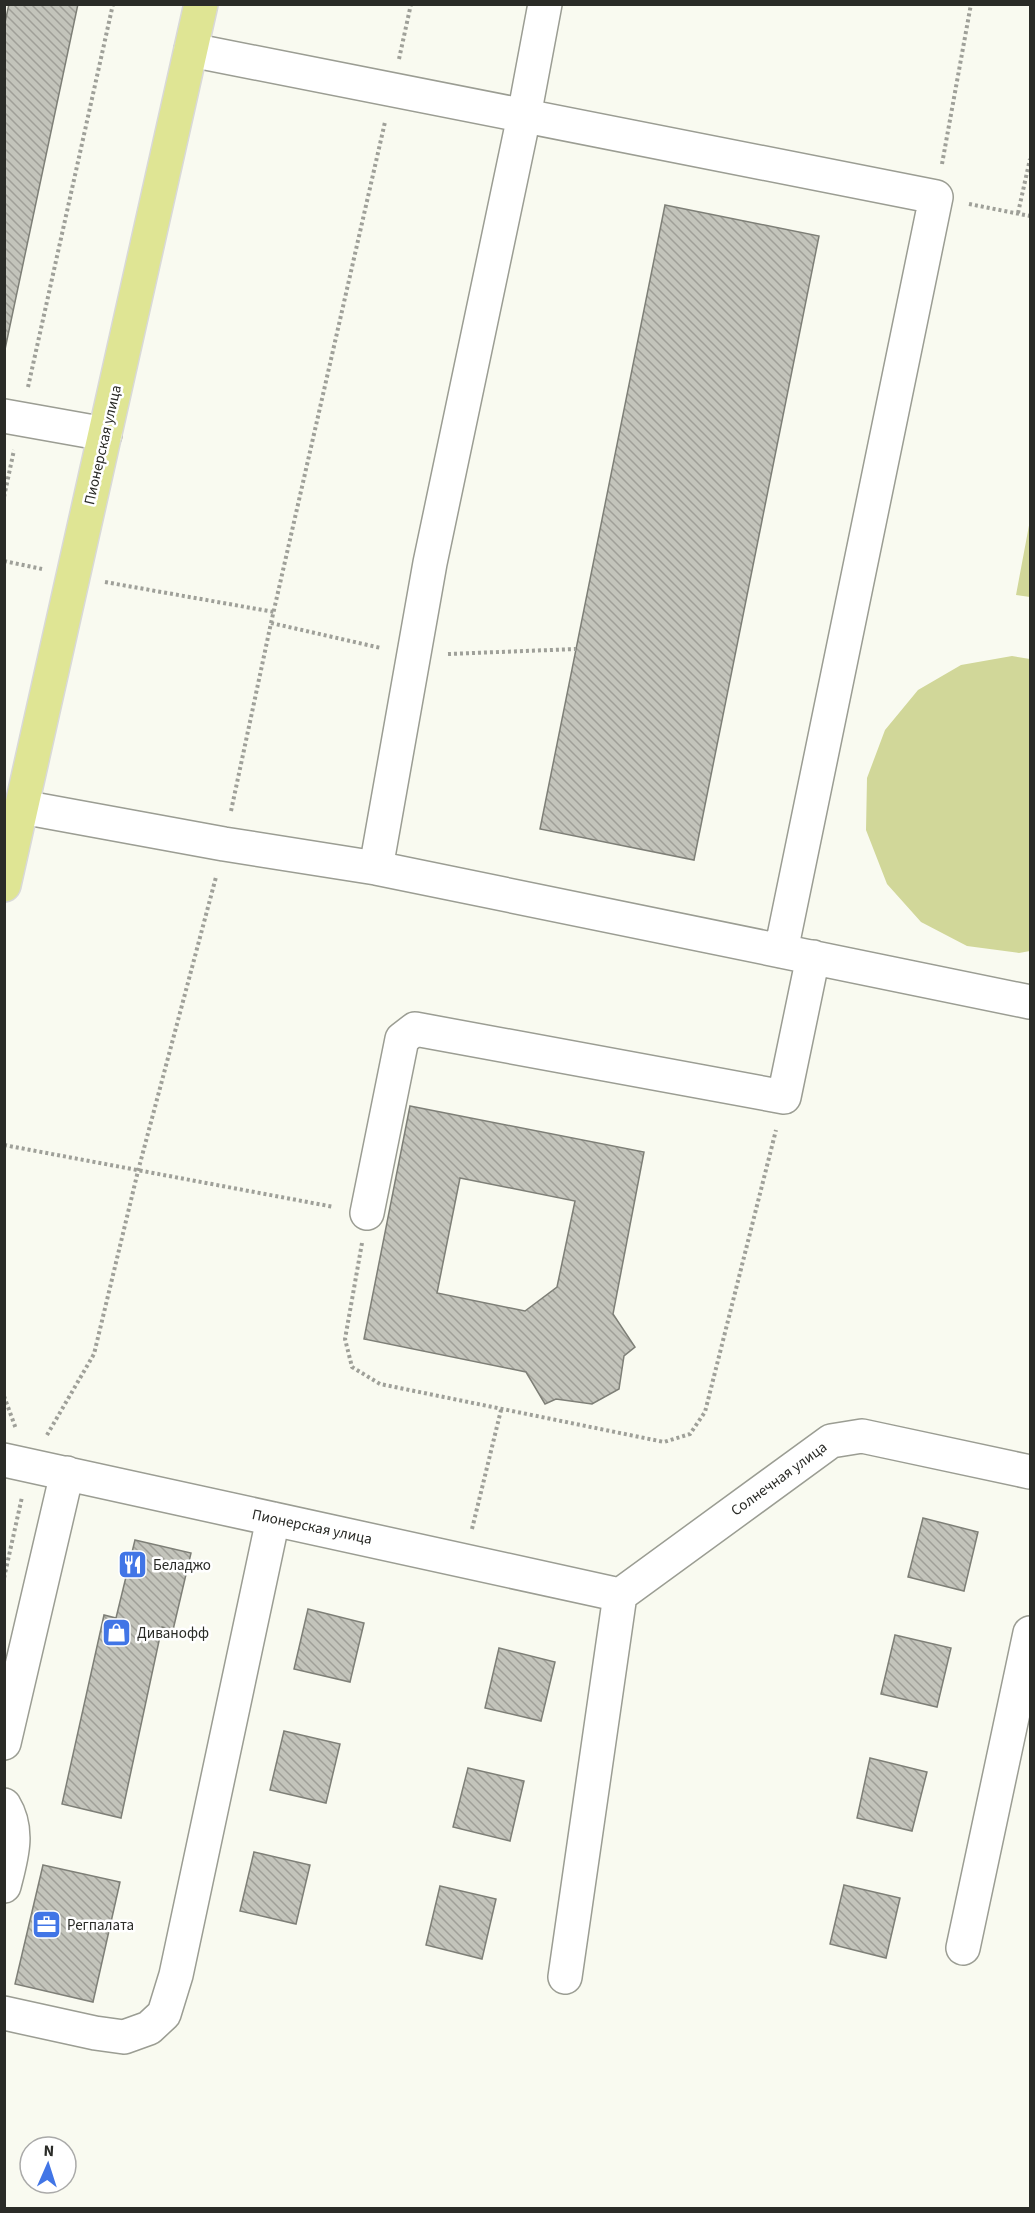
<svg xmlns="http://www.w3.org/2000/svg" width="1035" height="2213" viewBox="0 0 1035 2213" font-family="'Source Sans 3',sans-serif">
	<defs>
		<pattern id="building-back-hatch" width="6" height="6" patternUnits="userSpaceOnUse" patternTransform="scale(1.5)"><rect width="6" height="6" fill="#c3c4bb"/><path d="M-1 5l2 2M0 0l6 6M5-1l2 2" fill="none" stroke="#9f9f98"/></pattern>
	</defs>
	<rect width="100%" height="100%" fill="#f9faf0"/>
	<path fill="#d1d799" d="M1030,520V597L1016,595Z
		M1012,656L1030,659V951L1019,953L967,946L921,922L887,884L866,830L867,778L885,730L918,690L961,665Z"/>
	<path fill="url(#building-back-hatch)" stroke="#7e7f77" stroke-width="1.5" fill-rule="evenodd" d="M9,4H78L4,354V27Z
		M665,205L819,236L694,860L540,829Z
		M410,1106L644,1152L613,1314L635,1347L624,1356L619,1389L592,1404L556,1399L545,1404L526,1372L364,1339ZM460,1178L575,1201L557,1287L525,1311L437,1293Z
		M923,1518L978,1532L964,1591L908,1577Z
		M135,1540L191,1553L173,1630L162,1627L121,1818L62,1804L104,1615L116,1618Z
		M308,1609L364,1623L350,1682L294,1669Z
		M895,1635L951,1648L937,1707L881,1694Z
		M499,1648L555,1662L541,1721L485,1708Z
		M284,1731L340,1744L326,1803L270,1790Z
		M870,1758L927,1772L912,1831L857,1818Z
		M468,1768L524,1781L510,1841L453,1827Z
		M254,1852L310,1865L296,1924L240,1911Z
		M43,1865L120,1882L93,2002L15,1984Z
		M844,1885L900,1898L886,1958L830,1944Z
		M440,1886L496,1899L482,1959L426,1945Z"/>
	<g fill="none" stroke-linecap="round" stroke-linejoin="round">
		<defs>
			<path id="minor" d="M191,50L936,197L781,951
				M4,416L105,434
				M22,807L224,844L376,868L1030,1002
				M376,868L430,563L524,116L545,4
				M367,1213L402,1039L415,1029L784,1097L813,957
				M4,1460L620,1595
				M620,1595L831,1441L862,1436L1030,1472
				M4,1743L67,1473
				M4,1805C20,1831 11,1858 4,1886
				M963,1948L1030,1633
				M565,1977L620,1595
				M4,2013L95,2033L124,2037L149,2028L164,2014L176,1975L273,1519"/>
			<path id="major" d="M4,885L201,4"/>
		</defs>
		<use href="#minor" stroke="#9b9d93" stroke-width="36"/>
		<use href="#major" stroke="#d9d9d8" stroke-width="36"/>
		<path stroke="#9fa099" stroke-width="4" stroke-dasharray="3 3" stroke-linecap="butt" d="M399,59L411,4
			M942,164L971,4
			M969,204L1030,216
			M1018,213L1030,159
			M28,387L113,4
			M4,497L14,450
			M4,561L42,569
			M105,582L274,612
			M271,623L381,648
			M448,654L576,649
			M231,811L271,623L385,122
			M4,1145L334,1207
			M362,1243L345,1339L352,1367L380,1384L664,1442L690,1434L705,1412L776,1130
			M4,1396L16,1429
			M47,1435L94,1354L138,1171L216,877
			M472,1529L501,1410
			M4,1578L22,1497"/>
		<use href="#minor" stroke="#fff" stroke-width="33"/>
		<use href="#major" stroke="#dfe594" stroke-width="33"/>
	</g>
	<defs>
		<symbol id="restaurant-square" viewBox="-11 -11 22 22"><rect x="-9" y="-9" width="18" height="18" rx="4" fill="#4175e6" stroke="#fff"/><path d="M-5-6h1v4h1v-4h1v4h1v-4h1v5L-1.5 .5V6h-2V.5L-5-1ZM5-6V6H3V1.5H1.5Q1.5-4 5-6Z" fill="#fff"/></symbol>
		<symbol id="shop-square" viewBox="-11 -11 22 22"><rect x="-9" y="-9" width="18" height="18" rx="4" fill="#4175e6" stroke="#fff"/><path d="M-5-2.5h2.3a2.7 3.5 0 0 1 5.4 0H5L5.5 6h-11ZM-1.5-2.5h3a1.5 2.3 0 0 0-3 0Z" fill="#fff"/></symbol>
		<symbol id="office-square" viewBox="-11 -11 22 22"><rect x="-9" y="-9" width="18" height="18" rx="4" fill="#4175e6" stroke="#fff"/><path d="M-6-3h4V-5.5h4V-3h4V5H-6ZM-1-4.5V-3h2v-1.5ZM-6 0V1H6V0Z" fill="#fff"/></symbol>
	</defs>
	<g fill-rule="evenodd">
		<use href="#restaurant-square" x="116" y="1548" width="33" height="33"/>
		<use href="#shop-square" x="100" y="1616" width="33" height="33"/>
		<use href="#office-square" x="30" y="1908" width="33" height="33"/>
	</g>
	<g text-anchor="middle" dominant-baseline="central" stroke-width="5" stroke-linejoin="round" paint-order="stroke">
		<g font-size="15" fill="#2a2b27" stroke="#fff">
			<text transform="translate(103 445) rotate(-77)">Пионерская улица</text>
			<text transform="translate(779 1479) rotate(-36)">Солнечная улица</text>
			<text transform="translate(312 1527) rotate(12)">Пионерская улица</text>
		</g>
		<g font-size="15" fill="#2a2b27" stroke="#fff" text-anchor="start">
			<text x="153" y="1565">Беладжо</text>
			<text x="137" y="1633">Диванофф</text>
			<text x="67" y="1925">Регпалата</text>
		</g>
	</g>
	<rect width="1035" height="2213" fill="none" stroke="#2a2b27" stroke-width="12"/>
	<g transform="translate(48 2165) rotate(3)"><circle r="28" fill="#ffffff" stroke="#aaaaa9" stroke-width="1.5"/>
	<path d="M0-4.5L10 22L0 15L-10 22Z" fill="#4175e6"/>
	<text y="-9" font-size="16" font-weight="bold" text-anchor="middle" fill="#2a2b27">N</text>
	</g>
</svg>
